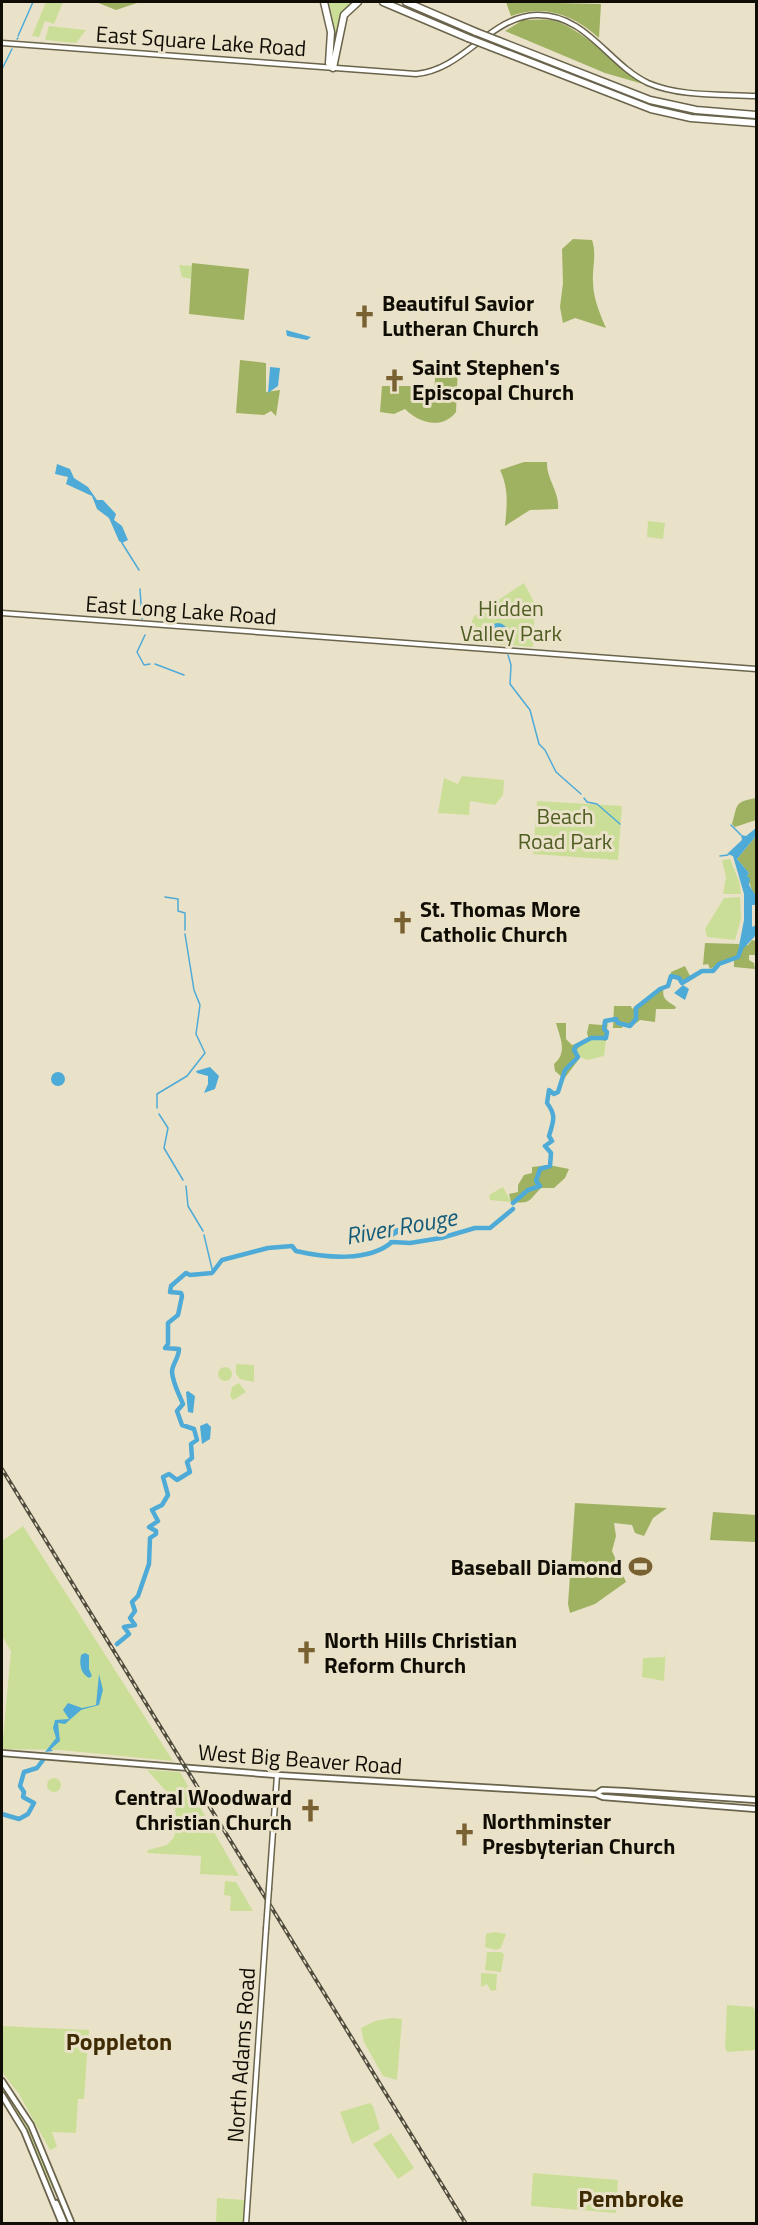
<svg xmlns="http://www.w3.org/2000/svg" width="758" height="2225" viewBox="0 0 758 2225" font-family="'Titillium Web',sans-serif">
	<rect width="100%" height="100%" fill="#eae2c8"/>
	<path fill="#cbde98" d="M46,2H63L54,24L45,21L39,37L32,36Z
		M326,2H353L344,11L331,59L333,32Z
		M49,26L86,30L76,43L45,40Z
		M179,265L192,266L191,279L182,277Z
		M648,521L665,523L663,539L647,537Z
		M524,583L535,604L533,647L469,642L470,626L474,616Z
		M462,776L504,780L503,795L495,805L470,801L469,815L438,813L444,778L458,784Z
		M537,801L622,806L618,860L533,854Z
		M730,859L739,881L741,894H723L726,877L722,860Z
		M740,897L741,919L735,940L707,937L705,929L724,898Z
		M592,1039L606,1041L604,1056L587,1060L580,1057L576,1049Z
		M503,1187L511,1202L490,1200L489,1195Z
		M236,1364L254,1365V1382L240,1379L236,1374Z
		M218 1374a7 7 0 1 1 14 0a7 7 0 1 1-14 0Z
		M239,1383L246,1392L233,1400L230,1396L232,1387Z
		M23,1526L173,1761L60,1750L2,1749L11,1651L2,1636V1541Z
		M666,1647L664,1681L642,1677L643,1658L665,1657Z
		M147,1770L180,1772L239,1876L200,1874L201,1856L147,1853L148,1850L167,1845L174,1837L177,1825L174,1800Z
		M47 1785a7 7 0 1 1 14 0a7 7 0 1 1-14 0Z
		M623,1795H667L694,1798L692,1800L623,1797Z
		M225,1881L236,1882L253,1911H230L231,1896L224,1895Z
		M495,1932L506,1934L501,1948L496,1950L485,1947L486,1934Z
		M487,1952H501L504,1954L501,1972L485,1970Z
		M481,1973L497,1974L496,1990L491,1991L487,1984L481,1987Z
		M727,2005L753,2007L756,2012V2050L727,2052L725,2048Z
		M391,2018L402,2019L397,2080L383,2076L364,2042L361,2028L375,2021Z
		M2,2026L89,2030L84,2099H78L76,2133L52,2132L57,2147L50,2150L19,2094L2,2072Z
		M2,2085L33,2134L57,2189L52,2188L28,2134L2,2091Z
		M370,2103L373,2106L380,2129L352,2144L340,2112Z
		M391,2133L414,2168L398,2179L373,2144Z
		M533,2173L618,2180L616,2213L531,2206Z
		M217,2198L244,2200L243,2223H216Z"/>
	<path fill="#9eb262" d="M96,2H140L116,10Z
		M506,2L601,4L599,38C573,15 546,4 511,16Z
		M523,20C532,20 542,19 551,20C578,25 620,67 643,84L605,73L505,31Z
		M573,239L592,240C597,254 592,268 593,282C593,298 600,314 606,328L575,318L563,323L560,307L563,283L562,249Z
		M192,263L249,269L244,320L189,314Z
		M240,360L266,363V392L280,390L276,416L271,411L264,415L236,413Z
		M430,363L458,365L456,412C442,430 419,423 405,409L394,414L380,412L382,386H426L434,390L436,369L431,367Z
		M524,462H547C546,479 560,492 558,509L530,510L505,526C507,505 509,489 500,470Z
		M756,798V820L735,827L732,824C738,804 734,802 756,798Z
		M756,836V896L753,893L747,876L749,873L737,859Z
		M752,940L756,941V955H749V960L754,963L755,969L734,967V961C725,958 718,965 710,969L708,964L703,965L705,943L739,944V946L748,945Z
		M685,966L691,978L682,980L671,975V972Z
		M664,986C661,1000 667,1000 676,1007L675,1009H656L655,1022L640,1020L630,1028L623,1025L622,1028H613L614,1006H631L632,1009Z
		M608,1019L606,1041L594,1039L589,1040L587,1033L589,1024L602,1025Z
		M556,1023H566V1039L572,1045L587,1041L577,1049L579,1059L564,1079L555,1071L554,1064C568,1052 560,1038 556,1023Z
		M549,1165L569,1169L565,1178L554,1188H541C528,1201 532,1204 511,1202L509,1194L518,1192V1185L524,1175L532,1173V1167Z
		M575,1503L667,1508L653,1518L644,1536L635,1533L632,1525L614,1523L616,1536L612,1551L626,1582L595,1604L570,1613L568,1604Z
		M713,1512L756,1515V1542L710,1540Z"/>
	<path fill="#4eaad7" d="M286,330L311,337L307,340L287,336Z
		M270,367L280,368L278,386L268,393Z
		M57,464L70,469L74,478L88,487L97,500H103L116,514L114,520L122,526L128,540L122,543L119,541L109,518L97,509L92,496L66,484L68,477L55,474Z
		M488 633a10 10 0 1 1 20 0a10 10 0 1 1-20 0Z
		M756,828V836L737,859L749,873L747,876L750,878L749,885L756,896V905H752V927L756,925V935L744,948L739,946L744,920V894L733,856L727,854L742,840L741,835L746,836Z
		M683,985L689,989L685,1000L674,993Z
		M210,1067L219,1076L215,1089L204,1093L208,1084V1076L197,1073L196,1071Z
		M51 1079a7 7 0 1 1 14 0a7 7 0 1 1-14 0Z
		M384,1226L398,1228V1234L391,1238L392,1242L380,1236Z
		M188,1391L195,1396L193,1413L188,1412L186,1392Z
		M207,1423L211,1427L210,1439L202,1444L200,1426Z
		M85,1653L89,1655V1669L92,1676L89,1678C81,1674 79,1665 81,1655Z
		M99,1674L103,1690L99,1705L81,1710L65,1724L58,1723L60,1741L51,1749L53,1751L45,1752L56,1738L53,1728L55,1720L69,1719L63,1710L68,1703L82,1708L96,1705Z"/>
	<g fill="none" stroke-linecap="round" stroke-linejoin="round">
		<path stroke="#4eaad7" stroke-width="1.5" d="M18,36L33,2
			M17,39L18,38
			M2,69L12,49
			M122,543L139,570
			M140,589L142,619
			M145,635L137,652L144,665L150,664
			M508,655L511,665L510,684L530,710L539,744L545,750L556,772L581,794
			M155,664L184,675
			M584,798L587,802L597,804L620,824
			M731,825L741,835
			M720,856L728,855
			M165,897L178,899V911L185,913V930
			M157,1108V1094L187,1076L205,1053L196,1034L200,1005L194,990L185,934
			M159,1114L168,1128L164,1148L183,1180
			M186,1186L188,1206L203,1231
			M204,1235L213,1273"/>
		<path stroke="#4eaad7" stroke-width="4.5" d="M513,1203L528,1190L540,1186L536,1181L540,1169L550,1166L551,1153L545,1146L552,1141L549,1136C553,1122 557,1116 547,1103L549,1090L554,1094L558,1092L565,1070L578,1057L574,1050L576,1046L591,1038H606L607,1032L604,1029L605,1021L616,1019L618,1023L630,1026L636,1019V1008L660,989L668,986L671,976L679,978L682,983L702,971H713L719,964L738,957L743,943
			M117,1644L129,1634L124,1627L135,1625L130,1618L135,1611L132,1602L138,1596L149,1564L150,1538L156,1534V1531L149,1527L158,1521L152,1510L162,1505L168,1495L163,1477L169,1474L177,1480L190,1472L187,1462L192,1458L191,1444L197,1440L194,1429L182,1425L177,1411L183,1404C179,1394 173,1384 172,1372C172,1364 179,1358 179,1349L165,1348L168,1344V1323L178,1315L182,1296L181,1293L170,1292L171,1286L186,1273L190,1275L212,1273L222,1260L268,1248L292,1246L296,1251C326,1258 369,1262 392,1242L410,1243L441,1238L475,1228H490L513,1209
			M2,1814L19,1819L28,1814L34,1803L23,1797L24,1792L20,1786L24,1772L37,1768L43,1760"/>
		<defs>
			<path id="secondary" d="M2,43L416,74C464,70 490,16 537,15C586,14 608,64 648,83C680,97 722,94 756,96
				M2,613L756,669
				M269,1888L277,1775
				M246,2224L266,1929"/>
			<path id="primary" d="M2,1753L277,1775L596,1794L603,1797L756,1809
				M596,1794L602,1790L624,1791L756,1800
				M2,2081L31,2125L72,2224
				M2,2095L24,2131L62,2224
				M56,2203L65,2224"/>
			<path id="highway" d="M324,2L331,32L329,63
				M383,2L468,38
				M406,2L476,32
				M499,41L650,100L696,110L756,115
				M491,47L651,109L691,118L756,123
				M333,68L344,15L358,2"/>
		</defs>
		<use href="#secondary" stroke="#6a644c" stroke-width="7"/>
		<use href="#primary" stroke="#6a644c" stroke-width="8"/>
		<use href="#highway" stroke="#6a644c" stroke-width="9"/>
		<use href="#secondary" stroke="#fff" stroke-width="4"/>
		<use href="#primary" stroke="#fff" stroke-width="4.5"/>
		<use href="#highway" stroke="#fff" stroke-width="6"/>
		<defs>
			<path id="rail" d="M2,1469L466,2224"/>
		</defs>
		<use href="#rail" stroke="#504c3e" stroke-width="4"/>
		<use href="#rail" stroke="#eae2c8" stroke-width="1.5" stroke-dasharray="4.5" stroke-linecap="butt"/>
		<defs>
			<path id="secondary-bridge" d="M266,1929L269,1888"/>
			<path id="highway-bridge" d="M476,32L499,41
				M468,38L491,47"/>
		</defs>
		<use href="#secondary-bridge" stroke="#6a644c" stroke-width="7" stroke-linecap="butt"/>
		<use href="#highway-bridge" stroke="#6a644c" stroke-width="9" stroke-linecap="butt"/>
		<use href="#secondary-bridge" stroke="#fff" stroke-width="4"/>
		<use href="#highway-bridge" stroke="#fff" stroke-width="6"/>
	</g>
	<defs>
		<symbol id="church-bare" viewBox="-9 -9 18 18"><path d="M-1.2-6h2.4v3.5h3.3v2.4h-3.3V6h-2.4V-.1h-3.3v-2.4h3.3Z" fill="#7a6132" stroke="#eae2c8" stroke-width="2.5" paint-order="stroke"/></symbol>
		<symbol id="stadium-bare" viewBox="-9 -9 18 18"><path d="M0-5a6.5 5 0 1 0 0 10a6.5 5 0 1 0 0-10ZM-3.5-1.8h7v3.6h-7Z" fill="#7a6132" stroke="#eae2c8" stroke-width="2.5" paint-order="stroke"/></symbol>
	</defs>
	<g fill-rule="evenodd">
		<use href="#church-bare" x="348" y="300" width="33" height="33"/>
		<use href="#church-bare" x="378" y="364" width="33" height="33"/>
		<use href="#church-bare" x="386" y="906" width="33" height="33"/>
		<use href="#stadium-bare" x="624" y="1550" width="33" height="33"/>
		<use href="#church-bare" x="290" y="1636" width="33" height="33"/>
		<use href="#church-bare" x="294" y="1794" width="33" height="33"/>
		<use href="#church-bare" x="448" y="1818" width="33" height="33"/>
	</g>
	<g text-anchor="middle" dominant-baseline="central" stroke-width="6" stroke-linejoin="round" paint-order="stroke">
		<g font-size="22" fill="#100d05" stroke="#eae2c8">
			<text transform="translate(201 41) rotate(4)">East Square Lake Road</text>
			<text transform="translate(181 610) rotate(4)">East Long Lake Road</text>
			<text transform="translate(300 1759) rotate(4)">West Big Beaver Road</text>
			<text transform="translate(241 2055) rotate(-86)">North Adams Road</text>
		</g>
		<g font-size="22" font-weight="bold" fill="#100d05" stroke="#eae2c8" text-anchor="start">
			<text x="382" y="303">Beautiful Savior<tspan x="382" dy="25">Lutheran Church</tspan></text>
			<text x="412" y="367">Saint Stephen's<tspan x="412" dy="25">Episcopal Church</tspan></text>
			<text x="420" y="909">St. Thomas More<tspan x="420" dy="25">Catholic Church</tspan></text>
			<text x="622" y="1567" text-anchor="end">Baseball Diamond</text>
			<text x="324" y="1640">North Hills Christian<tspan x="324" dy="25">Reform Church</tspan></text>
			<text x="292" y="1797" text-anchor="end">Central Woodward<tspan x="292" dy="25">Christian Church</tspan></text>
			<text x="482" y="1821">Northminster<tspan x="482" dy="25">Presbyterian Church</tspan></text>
		</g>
		<g font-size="22" fill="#505d23" stroke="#eae2c8">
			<text x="511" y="608">Hidden<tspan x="511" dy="25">Valley Park</tspan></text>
			<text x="565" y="816">Beach<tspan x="565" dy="25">Road Park</tspan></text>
		</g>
		<g font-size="24" font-style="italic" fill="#155c7b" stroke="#eae2c8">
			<text transform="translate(401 1226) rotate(-10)">River Rouge</text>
		</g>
		<g font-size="24" font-weight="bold" fill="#3e2b03" stroke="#eae2c8">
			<text x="119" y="2041">Poppleton</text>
			<text x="631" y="2198">Pembroke</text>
		</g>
	</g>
	<rect width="758" height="2225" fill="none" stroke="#100d05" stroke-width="6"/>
</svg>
